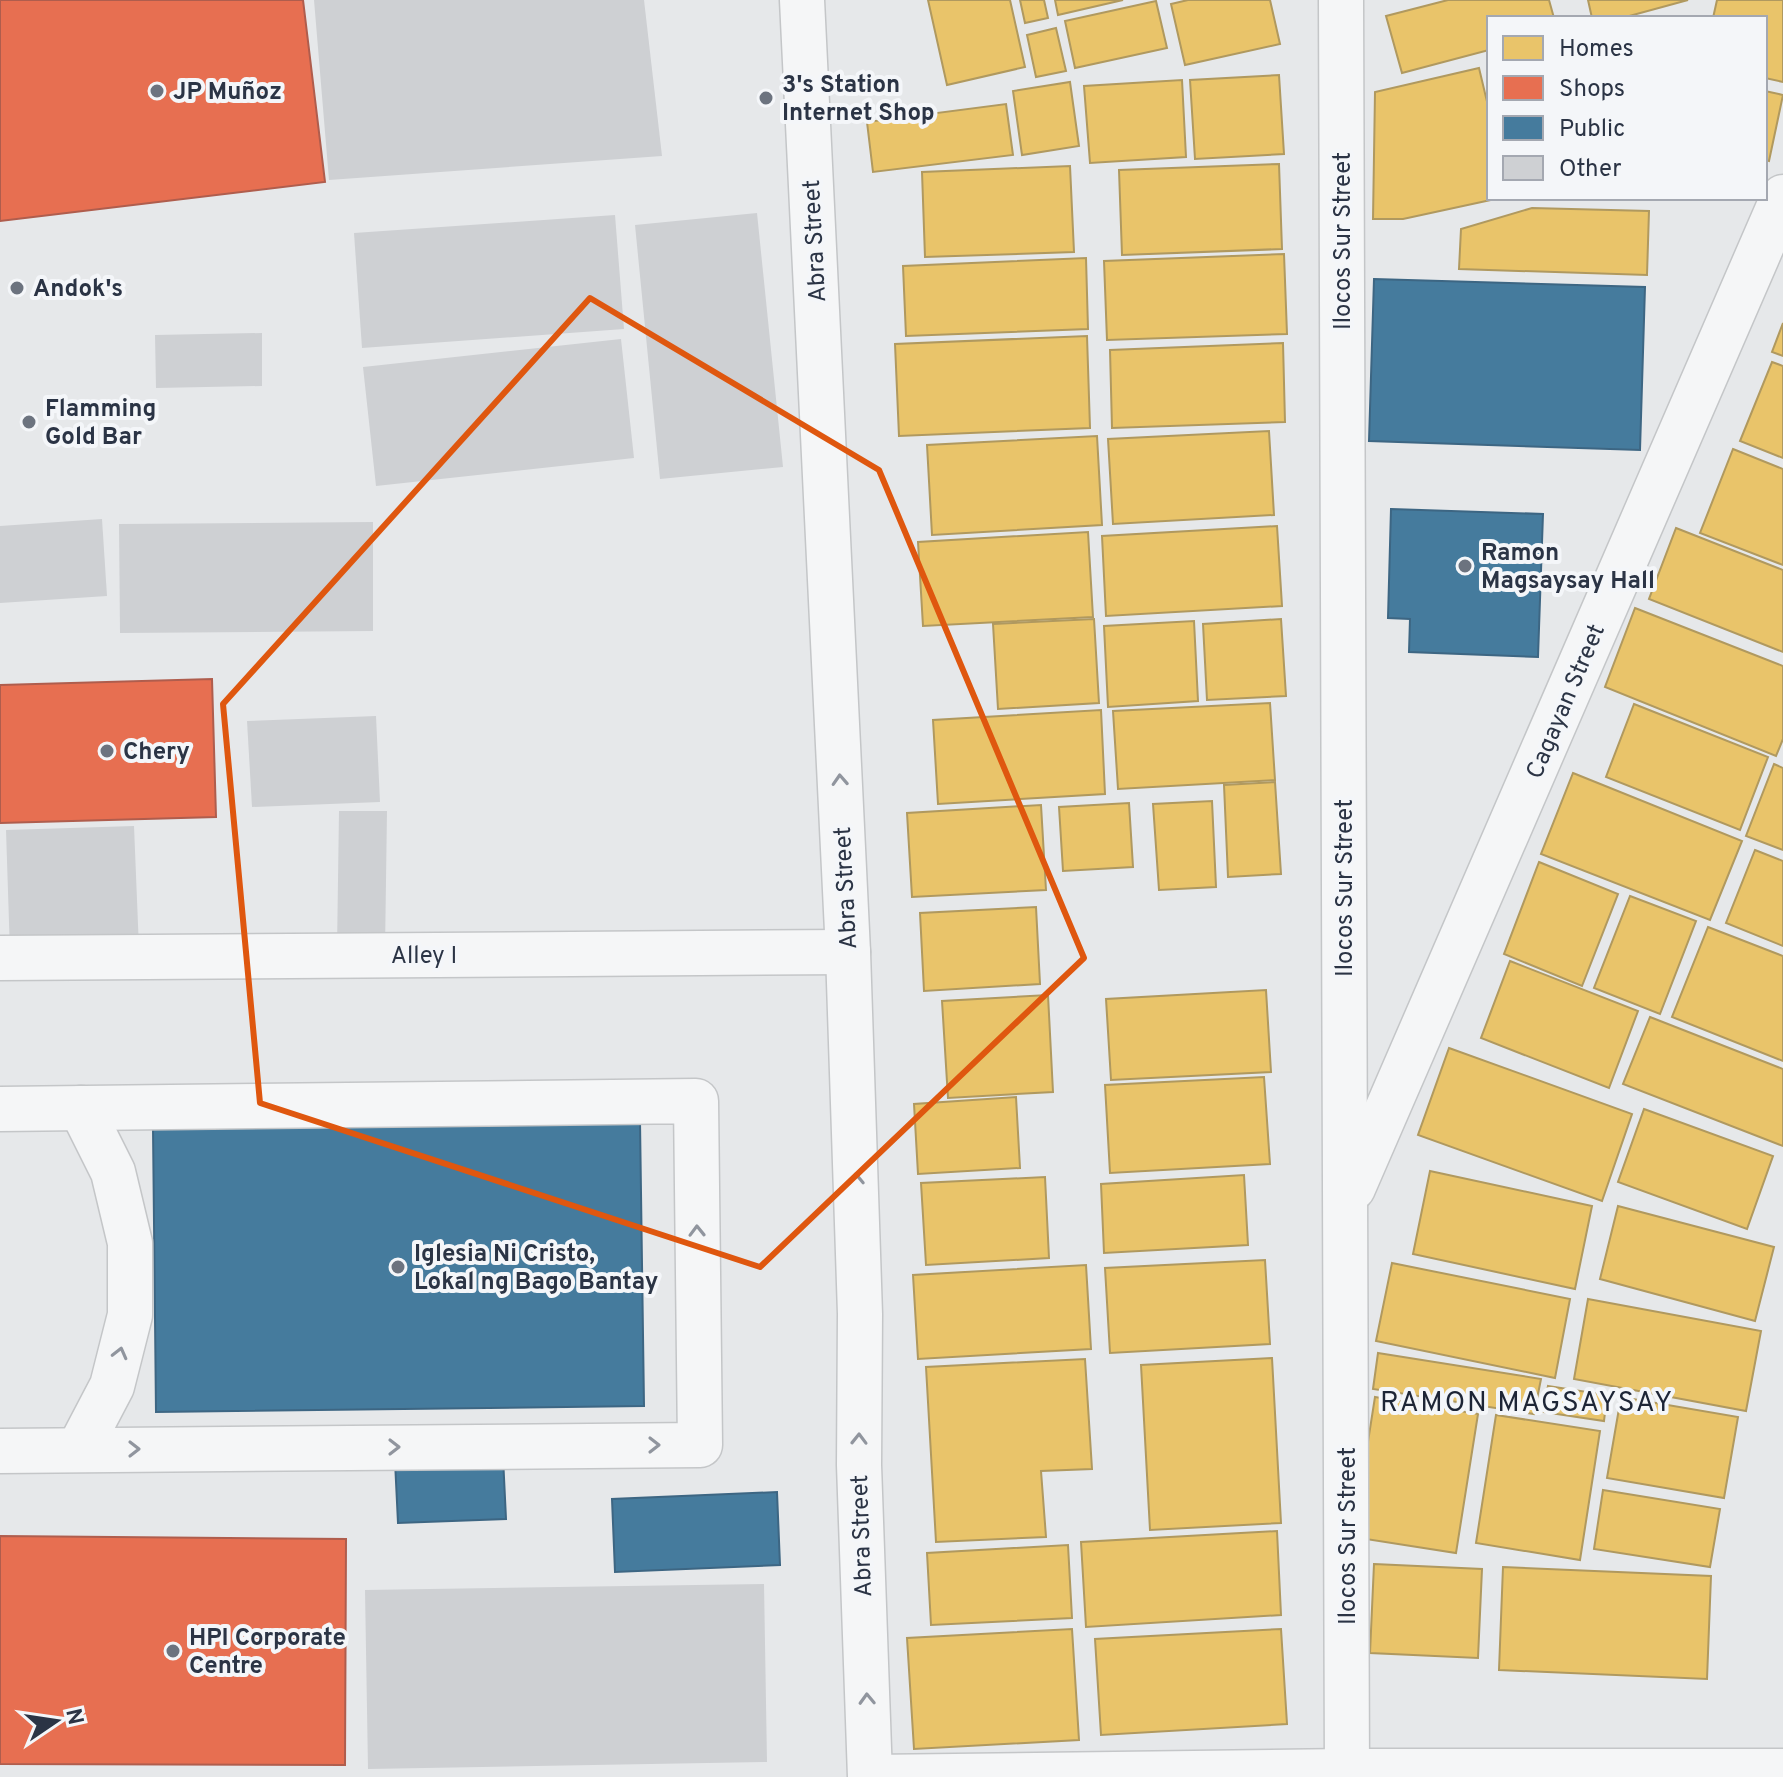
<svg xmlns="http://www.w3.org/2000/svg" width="1783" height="1777" font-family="Overpass,sans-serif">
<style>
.homes{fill:#e9c46a;stroke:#b0995f;stroke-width:2}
.shops{fill:#e76f51;stroke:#af5d4d;stroke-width:2}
.public{fill:#457b9d;stroke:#3d6683;stroke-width:2}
.building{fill:#ced0d3}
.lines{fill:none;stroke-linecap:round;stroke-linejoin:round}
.minor-casing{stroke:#c4c6c8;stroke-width:47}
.minor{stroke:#f5f6f7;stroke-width:44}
.oneway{stroke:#90959e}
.marked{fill:none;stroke:#df570f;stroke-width:6;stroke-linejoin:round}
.poi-dot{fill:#6c737f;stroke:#f4f6f9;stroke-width:3}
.labels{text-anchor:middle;stroke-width:8;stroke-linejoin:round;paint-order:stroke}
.poi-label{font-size:24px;font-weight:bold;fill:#2b3445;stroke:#f4f6f9;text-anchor:start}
.street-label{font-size:24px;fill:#2b3445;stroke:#f4f6f9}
.quarter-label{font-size:28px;letter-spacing:2px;fill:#1d2536;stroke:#f4f6f9}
</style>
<rect width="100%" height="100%" fill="#e6e8ea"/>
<g class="homes">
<path d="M928,0H1010L1025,67L947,85Z"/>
<path d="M1020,0H1044L1048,18L1025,23Z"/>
<path d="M1055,0H1123L1058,15Z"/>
<path d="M1188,0H1270L1280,44L1185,65L1171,4Z"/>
<path d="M1448,0H1549L1554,18H1489V50L1402,73L1386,16Z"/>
<path d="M1588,0H1688L1622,18H1592Z"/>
<path d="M1717,0H1783V82L1765,78V18H1713Z"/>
<path d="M1156,1L1167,48L1075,68L1065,21Z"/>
<path d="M1056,28L1066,71L1036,77L1027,35Z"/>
<path d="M1479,68L1489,110V198H1500L1403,219H1373L1375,92Z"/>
<path d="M1279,75L1284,154L1195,159L1190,80Z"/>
<path d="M1182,80L1186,157L1090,163L1084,86Z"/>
<path d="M1070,82L1079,146L1022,155L1013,91Z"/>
<path d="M1765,91L1783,95L1769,161L1765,160Z"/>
<path d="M1006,104L1013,155L873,172L867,122Z"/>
<path d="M1279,164L1282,249L1122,255L1119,170Z"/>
<path d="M1070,166L1074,252L925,257L922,172Z"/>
<path d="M1532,208L1649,211L1647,275L1459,269L1461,229Z"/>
<path d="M1284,254L1287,334L1107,340L1104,261Z"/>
<path d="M1086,258L1088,329L906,336L903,266Z"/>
<path d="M1783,323V356L1772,352Z"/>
<path d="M1087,336L1090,428L899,436L895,344Z"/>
<path d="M1283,343L1285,422L1112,428L1110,350Z"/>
<path d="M1772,362L1783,366V458L1740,441Z"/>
<path d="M1269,431L1274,515L1113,524L1108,439Z"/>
<path d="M1097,436L1102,525L932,535L927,445Z"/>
<path d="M1733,449L1783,469V565L1700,533Z"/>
<path d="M1277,526L1282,606L1106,616L1102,536Z"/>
<path d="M1676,528L1783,570V652L1649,599Z"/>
<path d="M1088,532L1093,617L923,626L918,542Z"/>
<path d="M1635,608L1783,666V739L1776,756L1605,687Z"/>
<path d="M1094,619L1099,703L998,709L993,624Z"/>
<path d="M1281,619L1286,696L1207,700L1203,624Z"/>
<path d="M1194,621L1198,701L1108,707L1104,626Z"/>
<path d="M1270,703L1275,780L1118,789L1113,711Z"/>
<path d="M1634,704L1768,757L1740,830L1606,777Z"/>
<path d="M1101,710L1105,794L938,804L933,720Z"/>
<path d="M1774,764L1783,768V850L1746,836Z"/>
<path d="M1573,773L1742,841L1710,920L1541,854Z"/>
<path d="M1275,782L1281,874L1228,877L1224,785Z"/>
<path d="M1212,801L1216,887L1159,890L1153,804Z"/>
<path d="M1129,803L1133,867L1063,871L1059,807Z"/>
<path d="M1041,805L1046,890L912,897L907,813Z"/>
<path d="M1755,850L1783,861V946L1726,923Z"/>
<path d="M1539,862L1618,894L1582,986L1504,954Z"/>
<path d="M1630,896L1696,921L1660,1014L1594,988Z"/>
<path d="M1036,907L1040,984L924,991L920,913Z"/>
<path d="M1708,927L1783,956V1061L1672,1017Z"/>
<path d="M1510,961L1638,1011L1609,1088L1481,1038Z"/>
<path d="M1266,990L1271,1072L1111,1080L1106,999Z"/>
<path d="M1048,995L1053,1092L948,1098L942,1001Z"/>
<path d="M1650,1017L1783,1069V1146L1623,1084Z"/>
<path d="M1449,1048L1632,1114L1602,1201L1418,1135Z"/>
<path d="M1264,1077L1270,1164L1110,1173L1105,1085Z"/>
<path d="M1016,1097L1020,1168L918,1174L914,1104Z"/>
<path d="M1644,1109L1773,1156L1747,1229L1618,1182Z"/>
<path d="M1430,1171L1592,1206L1575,1289L1413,1254Z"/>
<path d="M1244,1175L1248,1245L1104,1253L1101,1184Z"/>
<path d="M1045,1177L1049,1258L926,1265L921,1183Z"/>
<path d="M1618,1206L1774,1247L1755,1321L1600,1279Z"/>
<path d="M1265,1260L1270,1344L1110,1353L1105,1268Z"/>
<path d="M1392,1263L1570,1299L1555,1378L1376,1341Z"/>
<path d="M1086,1265L1091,1349L918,1359L913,1275Z"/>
<path d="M1588,1299L1761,1331L1746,1411L1574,1379Z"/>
<path d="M1378,1353L1541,1379L1534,1414L1373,1389Z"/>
<path d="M1272,1358L1281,1523L1150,1530L1141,1365Z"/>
<path d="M1085,1359L1092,1469L1041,1471L1046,1537L936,1542L926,1367Z"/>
<path d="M1548,1386L1607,1395L1604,1421L1543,1412Z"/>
<path d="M1375,1397L1478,1414L1456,1553L1353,1537Z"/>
<path d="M1621,1397L1738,1417L1724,1498L1607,1478Z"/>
<path d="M1496,1415L1600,1431L1580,1560L1476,1543Z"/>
<path d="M1603,1490L1720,1509L1710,1567L1594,1549Z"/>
<path d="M1277,1531L1281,1615L1086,1627L1081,1542Z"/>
<path d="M1068,1545L1072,1618L931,1625L927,1553Z"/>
<path d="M1374,1564L1482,1569L1478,1658L1370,1653Z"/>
<path d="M1503,1567L1711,1576L1707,1679L1499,1670Z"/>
<path d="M1072,1629L1079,1740L914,1749L907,1638Z"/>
<path d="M1281,1629L1287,1724L1101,1735L1095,1639Z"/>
</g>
<g class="shops">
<path d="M0,0H303L325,182L0,221Z"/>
<path d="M212,679L216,817L0,823V685Z"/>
<path d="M0,1536L346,1539L345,1765L0,1764Z"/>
</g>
<g class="public">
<path d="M1374,279L1645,287L1640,450L1369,441Z"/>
<path d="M1391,509L1543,514L1538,657L1409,652L1410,619L1388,618Z"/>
<path d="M640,1121L644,1406L156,1412L153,1128Z"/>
<path d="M503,1457L506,1519L398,1523L395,1461Z"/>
<path d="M777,1492L780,1565L615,1572L612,1499Z"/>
</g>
<g class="building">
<path d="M314,0H644L662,156L329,180Z"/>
<path d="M757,213L783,467L660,479L635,225Z"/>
<path d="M615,215L624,329L362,348L354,233Z"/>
<path d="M262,333V386L156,388L155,335Z"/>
<path d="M621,339L634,458L376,486L363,367Z"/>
<path d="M102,519L107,596L0,603V526Z"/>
<path d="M373,522V631L120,633L119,524Z"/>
<path d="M376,716L380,802L252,807L247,721Z"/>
<path d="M339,811H387L385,950L337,949Z"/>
<path d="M134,826L139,949L10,953L6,830Z"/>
<path d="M764,1584L767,1762L368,1769L365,1590Z"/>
</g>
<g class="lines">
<defs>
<g id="minor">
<path d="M802,0L848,952L860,1314L859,1465L870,1777"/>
<path d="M1341,0L1347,1777"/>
<path d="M0,958L848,952"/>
<path d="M0,1109L696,1101L700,1445L0,1451"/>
<path d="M1353,1188L1783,197"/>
<path d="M79,1449L112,1386L130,1315V1243L113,1172L81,1108"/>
<path d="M871,1777L1347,1771H1783"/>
</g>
</defs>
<use href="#minor" class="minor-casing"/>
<use href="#minor" class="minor"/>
</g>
<defs><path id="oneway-chevron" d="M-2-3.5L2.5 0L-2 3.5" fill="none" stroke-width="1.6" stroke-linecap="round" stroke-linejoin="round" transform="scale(2)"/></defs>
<g class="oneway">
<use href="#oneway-chevron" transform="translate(840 780) rotate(-93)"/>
<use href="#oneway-chevron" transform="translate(856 1179) rotate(-92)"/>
<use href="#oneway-chevron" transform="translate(697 1231) rotate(-91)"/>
<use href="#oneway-chevron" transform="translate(120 1353) rotate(-76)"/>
<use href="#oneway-chevron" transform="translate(859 1439) rotate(-89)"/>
<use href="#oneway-chevron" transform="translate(654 1445)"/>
<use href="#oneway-chevron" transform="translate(394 1447)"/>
<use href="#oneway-chevron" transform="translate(134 1449)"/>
<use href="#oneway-chevron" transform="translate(867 1699) rotate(-92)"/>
</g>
<path class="marked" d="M590,298L879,470L1084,958L760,1267L260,1103L223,704Z"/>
<g class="poi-dot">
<circle cx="157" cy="91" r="8"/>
<circle cx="766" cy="98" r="8"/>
<circle cx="17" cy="288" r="8"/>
<circle cx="29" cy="422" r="8"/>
<circle cx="1465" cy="566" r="8"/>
<circle cx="107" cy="751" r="8"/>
<circle cx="398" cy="1267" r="8"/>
<circle cx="173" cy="1651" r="8"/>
</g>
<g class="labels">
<g class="poi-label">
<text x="782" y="92">3's Station<tspan x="782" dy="28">Internet Shop</tspan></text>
<text x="173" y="99">JP Muñoz</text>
<text x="33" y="296">Andok's</text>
<text x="45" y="416">Flamming<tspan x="45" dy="28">Gold Bar</tspan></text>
<text x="1481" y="560">Ramon<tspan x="1481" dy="28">Magsaysay Hall</tspan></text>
<text x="123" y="759">Chery</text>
<text x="414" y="1261">Iglesia Ni Cristo,<tspan x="414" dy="28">Lokal ng Bago Bantay</tspan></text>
<text x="189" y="1645">HPI Corporate<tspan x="189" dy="28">Centre</tspan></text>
</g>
<g class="street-label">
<text transform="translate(814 241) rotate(-93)" y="8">Abra Street</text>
<text transform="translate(1342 241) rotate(-90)" y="8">Ilocos Sur Street</text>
<text transform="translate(1565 701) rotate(-67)" y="8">Cagayan Street</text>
<text transform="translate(845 888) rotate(-93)" y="8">Abra Street</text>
<text transform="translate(1344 888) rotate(-90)" y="8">Ilocos Sur Street</text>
<text x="424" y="963">Alley I</text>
<text transform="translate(861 1536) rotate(-92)" y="8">Abra Street</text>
<text transform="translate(1347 1536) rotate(-90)" y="8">Ilocos Sur Street</text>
</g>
<g class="quarter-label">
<text x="1527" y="1411">RAMON MAGSAYSAY</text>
</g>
</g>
<rect x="1487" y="16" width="280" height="184" fill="#f4f6f9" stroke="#a4a8b1" stroke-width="2"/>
<rect x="1503" y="36" width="40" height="24" fill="#e9c46a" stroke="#a4a8b1" stroke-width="2"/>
<text x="1559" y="56" font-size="24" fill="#2b3445">Homes</text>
<rect x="1503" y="76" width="40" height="24" fill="#e76f51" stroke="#a4a8b1" stroke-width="2"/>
<text x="1559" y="96" font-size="24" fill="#2b3445">Shops</text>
<rect x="1503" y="116" width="40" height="24" fill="#457b9d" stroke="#a4a8b1" stroke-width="2"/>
<text x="1559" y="136" font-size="24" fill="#2b3445">Public</text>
<rect x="1503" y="156" width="40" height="24" fill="#ced0d3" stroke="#a4a8b1" stroke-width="2"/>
<text x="1559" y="176" font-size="24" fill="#2b3445">Other</text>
<g transform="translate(56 1721) rotate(77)" stroke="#f4f6f9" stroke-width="6" paint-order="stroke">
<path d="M0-6L14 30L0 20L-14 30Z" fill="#2b3445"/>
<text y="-12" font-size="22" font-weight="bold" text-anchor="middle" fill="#2b3445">N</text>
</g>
</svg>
